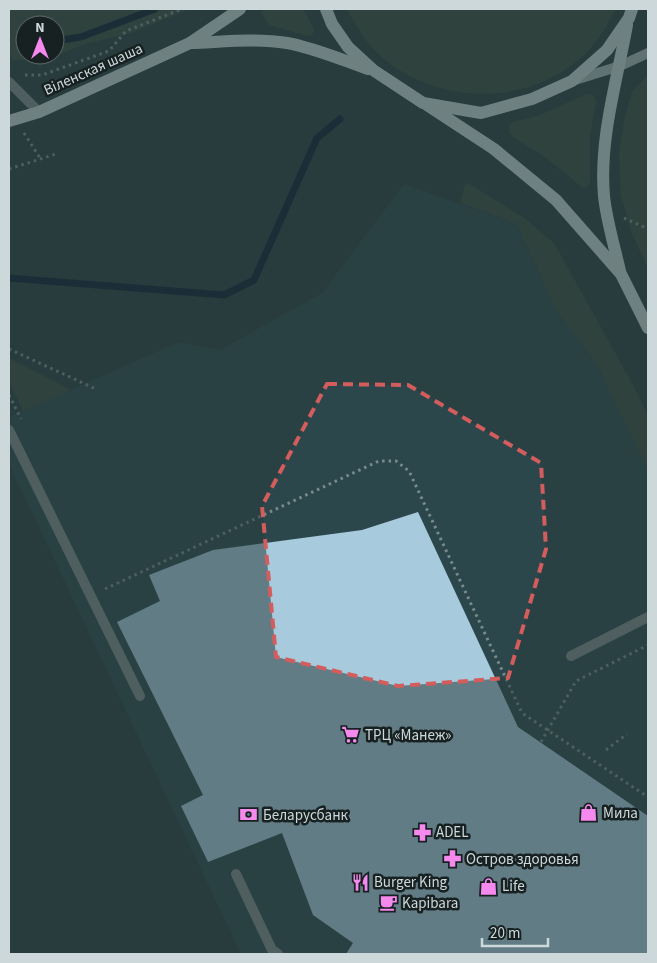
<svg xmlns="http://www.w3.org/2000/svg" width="657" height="963" font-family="'Source Sans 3',sans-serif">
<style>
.built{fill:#2b474b}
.green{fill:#384a3e;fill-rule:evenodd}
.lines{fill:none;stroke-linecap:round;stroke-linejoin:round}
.stream{stroke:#0d1d31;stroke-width:7}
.building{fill:#a7cadc}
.path{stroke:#7a8a8c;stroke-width:3;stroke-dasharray:2.5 4;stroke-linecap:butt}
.lane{stroke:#7e8785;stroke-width:10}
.secondary{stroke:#a5b3b0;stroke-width:10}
.primary{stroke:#c3d6d1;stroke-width:12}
.marked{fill:none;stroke:#d35d5d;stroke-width:4;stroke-dasharray:10 6;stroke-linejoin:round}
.labels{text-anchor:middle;stroke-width:5;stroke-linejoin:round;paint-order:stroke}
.street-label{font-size:15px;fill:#ccd8d9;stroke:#182122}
.poi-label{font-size:15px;fill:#ccd8d9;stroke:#182122;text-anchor:start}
</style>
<rect width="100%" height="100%" fill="#283c3e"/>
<path class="built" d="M404,184L517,224L555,309L596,363L648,471V954H241L9,464V417L179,342L220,350L322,293Z"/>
<g class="green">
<path d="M9,9H190L131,33L85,44L45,60H13L9,54ZM25,25H55V55H25Z"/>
<path d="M264,9H303L314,29L313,34L307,36L269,25L261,12Z"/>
<path d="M347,9H616C607,25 598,42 584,55C525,110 430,105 374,50C363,38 355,23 347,9Z"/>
<path d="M648,75V268L632,234L621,195L619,153L625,116L632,92Z"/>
<path d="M589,94L594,96L596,102L590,135V181L588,187L583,188L545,157L513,137L509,132V126L512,122L538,116L584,95Z"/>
<path d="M466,182L523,217L554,243L632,383L648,415V471L596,363L555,309L517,224L460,203Z"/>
<path d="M9,358L71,390L23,411L9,381Z"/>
</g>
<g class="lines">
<g class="stream">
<path d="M55,41L81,37L155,9"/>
<path d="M9,278L224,295L254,280L317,138L340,119"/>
</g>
</g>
<path class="building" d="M418,512L518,727L648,816V954H346L353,943L313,915L282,833L208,862L181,806L203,795L117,622L160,601L149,575L213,550L362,530Z"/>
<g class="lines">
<g class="path">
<path d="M25,75H42L109,51L126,31L182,9"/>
<path d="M24,133L40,158"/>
<path d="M9,169L56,154"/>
<path d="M624,218L648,229"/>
<path d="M9,349L96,389"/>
<path d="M9,395L21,419"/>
<path d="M105,589L379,461H396L409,471L522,713L648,797"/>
<path d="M541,742L576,681L648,645"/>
<path d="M606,750L627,734"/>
</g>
<g class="lane">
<path d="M9,82L39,112"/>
<path d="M9,430L140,696"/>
<path d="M571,656L648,617"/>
<path d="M236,874L272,950L278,954"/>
</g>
<path class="secondary" d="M575,80L620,66L648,53"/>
<g class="primary">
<path d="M326,9L332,24L348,47L373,70L423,103L481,113L532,99L572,81L607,50L629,18L632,9"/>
<path d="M190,43C222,42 255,38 287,43C315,48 342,60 368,69"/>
<path d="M427,105L494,149L556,200L621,274L648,328"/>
<path d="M9,121L39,112L190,43L240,9"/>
<path d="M620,271C615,249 606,218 604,196C599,139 617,81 627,25"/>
</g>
</g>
<path d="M0 0H657V963H0ZM327,384L408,385L541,463L546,549L508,678L398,686L276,657L262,506Z" fill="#283c3e" fill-opacity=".55" fill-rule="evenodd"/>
<path class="marked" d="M327,384L408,385L541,463L546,549L508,678L398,686L276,657L262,506Z"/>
<defs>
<symbol id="supermarket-bare" viewBox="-9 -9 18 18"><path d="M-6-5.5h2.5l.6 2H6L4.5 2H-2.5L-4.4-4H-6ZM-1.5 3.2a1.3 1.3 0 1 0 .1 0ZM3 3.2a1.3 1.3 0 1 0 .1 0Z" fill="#f689ed" stroke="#182122" stroke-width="2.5" paint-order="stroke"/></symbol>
<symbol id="shop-bare" viewBox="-9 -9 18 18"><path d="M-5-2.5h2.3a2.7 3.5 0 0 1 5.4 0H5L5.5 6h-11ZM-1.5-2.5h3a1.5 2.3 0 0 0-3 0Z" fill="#f689ed" stroke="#182122" stroke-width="2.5" paint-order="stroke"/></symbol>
<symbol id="bank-bare" viewBox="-9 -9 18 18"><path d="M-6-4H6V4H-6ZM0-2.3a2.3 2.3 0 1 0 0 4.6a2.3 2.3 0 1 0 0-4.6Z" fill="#f689ed" stroke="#182122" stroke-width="2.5" paint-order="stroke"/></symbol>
<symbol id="pharmacy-bare" viewBox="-9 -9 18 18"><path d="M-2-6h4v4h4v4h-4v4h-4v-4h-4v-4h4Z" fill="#f689ed" stroke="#182122" stroke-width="2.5" paint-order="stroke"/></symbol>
<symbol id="restaurant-bare" viewBox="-9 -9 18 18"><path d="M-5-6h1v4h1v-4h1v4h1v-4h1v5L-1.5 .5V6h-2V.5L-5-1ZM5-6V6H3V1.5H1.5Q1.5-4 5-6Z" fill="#f689ed" stroke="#182122" stroke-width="2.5" paint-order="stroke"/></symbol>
<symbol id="cafe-bare" viewBox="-9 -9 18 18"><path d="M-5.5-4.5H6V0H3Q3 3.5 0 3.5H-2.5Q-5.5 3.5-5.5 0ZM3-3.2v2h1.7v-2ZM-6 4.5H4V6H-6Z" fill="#f689ed" stroke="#182122" stroke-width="2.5" paint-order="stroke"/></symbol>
</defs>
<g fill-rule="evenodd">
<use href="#supermarket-bare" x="338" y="722" width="25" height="25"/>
<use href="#shop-bare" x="576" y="800" width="25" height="25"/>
<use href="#bank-bare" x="236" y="802" width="25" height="25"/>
<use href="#pharmacy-bare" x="410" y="820" width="25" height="25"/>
<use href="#pharmacy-bare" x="440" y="846" width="25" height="25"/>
<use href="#restaurant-bare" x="348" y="870" width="25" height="25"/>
<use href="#shop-bare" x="476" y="874" width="25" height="25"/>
<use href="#cafe-bare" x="376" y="890" width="25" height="25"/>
</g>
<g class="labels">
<g class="street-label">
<text transform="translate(93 69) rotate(-24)" y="5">Віленская шаша</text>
</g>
<g class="poi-label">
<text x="365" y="740">ТРЦ «Манеж»</text>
<text x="603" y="818">Мила</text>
<text x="263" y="820">Беларусбанк</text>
<text x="436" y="837">ADEL</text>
<text x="466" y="864">Остров здоровья</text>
<text x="374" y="887">Burger King</text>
<text x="502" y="891">Life</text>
<text x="402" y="908">Kapibara</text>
</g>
</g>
<rect width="657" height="963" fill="none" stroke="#ccd8d9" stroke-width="20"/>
<g transform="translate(40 40)"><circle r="24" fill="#182122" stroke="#606a6b"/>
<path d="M0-4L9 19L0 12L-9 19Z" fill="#f689ed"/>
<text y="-8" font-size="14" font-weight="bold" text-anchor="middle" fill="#ccd8d9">N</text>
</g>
<path d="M482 938v8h66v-8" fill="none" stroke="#ccd8d9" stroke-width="2.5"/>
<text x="490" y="938" font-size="15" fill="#ccd8d9" stroke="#182122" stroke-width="4" paint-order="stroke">20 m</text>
</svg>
